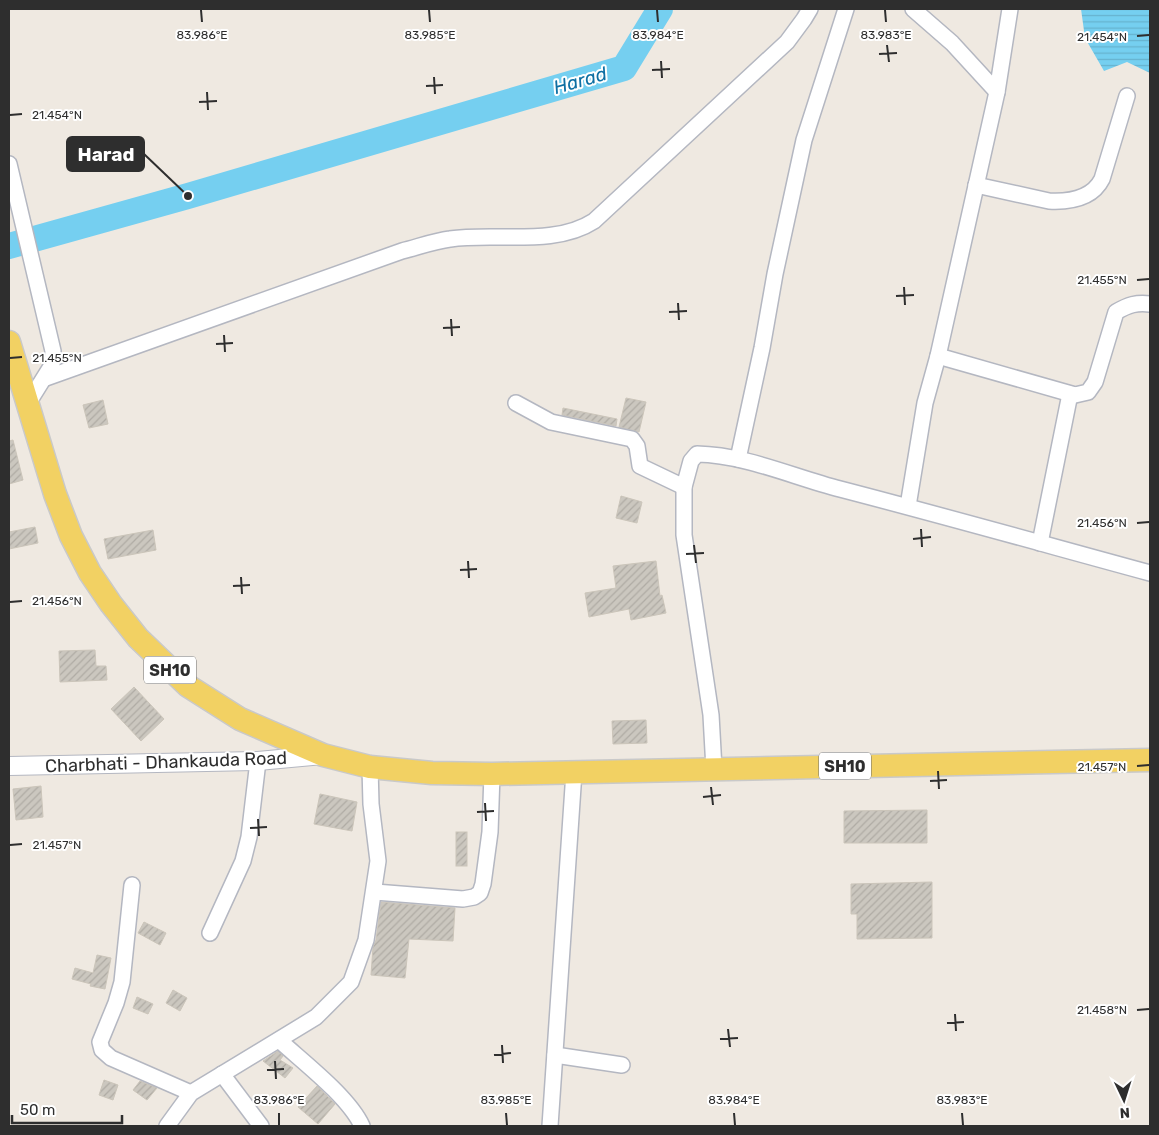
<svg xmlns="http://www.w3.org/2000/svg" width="1159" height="1135" font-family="Rubik,sans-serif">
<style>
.water{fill:url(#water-rules)}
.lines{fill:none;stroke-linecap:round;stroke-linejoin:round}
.river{stroke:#75cff0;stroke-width:26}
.building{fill:url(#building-hatch);stroke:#cbc5ba}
.minor-casing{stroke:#b4b7c1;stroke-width:18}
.tertiary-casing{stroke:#b4b7c1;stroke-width:20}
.primary-casing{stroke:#c9c9c9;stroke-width:25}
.minor{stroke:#fff;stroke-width:15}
.tertiary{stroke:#fff;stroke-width:18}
.primary{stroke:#f2d163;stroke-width:22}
.ticks{fill:none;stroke:#2e2e2e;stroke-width:2}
.labels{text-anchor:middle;stroke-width:4;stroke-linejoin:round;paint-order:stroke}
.shield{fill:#fff;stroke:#6d6d6d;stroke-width:1}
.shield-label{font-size:16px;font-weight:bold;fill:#2e2e2e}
.street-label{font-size:18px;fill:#2e2e2e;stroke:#fff}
.water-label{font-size:19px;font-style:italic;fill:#0d6fa3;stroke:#fff}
.ticks-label{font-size:12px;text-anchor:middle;fill:#2e2e2e;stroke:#fff;stroke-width:4;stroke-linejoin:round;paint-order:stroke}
.leader{fill:none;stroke:#2e2e2e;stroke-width:2}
.callout-dot{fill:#2e2e2e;stroke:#fff;stroke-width:2}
.callout{fill:#2e2e2e;stroke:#2e2e2e;stroke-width:2}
.callout-label{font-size:19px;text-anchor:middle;font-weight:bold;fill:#fff}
</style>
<defs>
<pattern id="water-rules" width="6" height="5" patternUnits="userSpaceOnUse" patternTransform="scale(1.25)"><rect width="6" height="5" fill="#75cff0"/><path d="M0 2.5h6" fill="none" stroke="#66b2ce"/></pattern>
<pattern id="building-hatch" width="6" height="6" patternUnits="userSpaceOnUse" patternTransform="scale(1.25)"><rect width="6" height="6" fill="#cbc7bf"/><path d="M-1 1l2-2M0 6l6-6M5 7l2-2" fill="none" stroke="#afaba4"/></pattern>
</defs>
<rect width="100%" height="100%" fill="#efe9e1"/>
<path class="water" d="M1081,9H1150V73L1127,62L1104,71L1085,38Z"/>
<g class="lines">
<path class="river" d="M9,246L188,196L624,68L660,9"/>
</g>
<g class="building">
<path d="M626,398L646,402L639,432L619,427Z"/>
<path d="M103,400L108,424L89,428L83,405Z"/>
<path d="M563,408L617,419L616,426L562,415Z"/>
<path d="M13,440L23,480L9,484V441Z"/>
<path d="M621,496L642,502L637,523L616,518Z"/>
<path d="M35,527L38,543L9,549V532Z"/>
<path d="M153,530L156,550L108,559L104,539Z"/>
<path d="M656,561L660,596L662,595L666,613L631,620L629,609L589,617L585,593L616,588L613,566Z"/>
<path d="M95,650L96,666H106L107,680L60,682L59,651Z"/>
<path d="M134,687L164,719L141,741L111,709Z"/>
<path d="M646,720L647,743L613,744L612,721Z"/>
<path d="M41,786L43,817L16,820L13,789Z"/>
<path d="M320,794L357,802L352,831L314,824Z"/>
<path d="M927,810V843H844V811Z"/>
<rect x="456" y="832" width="11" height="34"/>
<path d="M932,882V938L857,939V914H851V884Z"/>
<path d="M381,902L455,908L453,941L409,939L405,978L371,975L373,947L376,940Z"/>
<path d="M144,922L166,933L160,945L138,933Z"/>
<path d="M97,955L111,958L105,989L90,986L91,984L72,979L75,968L93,973Z"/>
<path d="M173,990L187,998L180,1011L166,1003Z"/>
<path d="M137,997L153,1004L148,1014L133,1008Z"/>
<path d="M278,1051L283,1056L280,1060L293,1068L285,1078L263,1061Z"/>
<path d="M104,1080L118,1085L113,1100L99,1095Z"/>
<path d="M140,1081L157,1088L147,1100L133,1090Z"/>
<path d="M317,1086L335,1104L318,1124L298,1107Z"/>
</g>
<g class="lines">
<defs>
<g id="minor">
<path d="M913,9L952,43L997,92"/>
<path d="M9,164L53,351L52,365L27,405"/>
<path d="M976,185L1049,201C1069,202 1092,199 1102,179L1127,96"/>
<path d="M938,356L1075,395L1088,392L1095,382L1116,312C1128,305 1137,302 1150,304"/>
<path d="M46,378L402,251C418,247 434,241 450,239C495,232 554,247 594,221L787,42L804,19L810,9"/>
<path d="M516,403L551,422L632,439L637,446L640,466L684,487"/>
<path d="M738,459L762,348L775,274L804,140L846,9"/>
<path d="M908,506L925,403L938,356L997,92L1010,9"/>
<path d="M1040,543L1070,394"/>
<path d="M714,769L711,715L684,535V487L691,461L697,454C746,455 793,477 840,489C944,516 1047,545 1150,573"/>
<path d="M132,885L122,982L116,1003L100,1042L102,1050L111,1058L191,1093"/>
<path d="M375,892L463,899L474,897L480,893L483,884L490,832L492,774"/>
<path d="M210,933L243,861L249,837L258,761"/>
<path d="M279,1040C303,1062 349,1097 362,1126"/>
<path d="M555,1055L622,1065"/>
<path d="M222,1074L261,1126"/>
<path d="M167,1126L191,1093L316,1017L351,982L366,940L378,861L371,804L370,767"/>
<path d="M550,1126L574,772"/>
</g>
<path id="tertiary" d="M9,766L258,761L323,755"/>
<path id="primary" d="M9,342L55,494L71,536L90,573L111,604L138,638L188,686L240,719L323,755L370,767L432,773L492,774L1150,760"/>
</defs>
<use href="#minor" class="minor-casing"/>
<use href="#tertiary" class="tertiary-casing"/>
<use href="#primary" class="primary-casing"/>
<use href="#minor" class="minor"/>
<use href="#tertiary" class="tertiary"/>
<use href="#primary" class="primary"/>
</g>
<path class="ticks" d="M201,10L202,22M429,10L430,22M657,10L658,22M885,10L886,22M1137,36L1149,35M887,45L889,62M879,54L897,53M661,61L662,78M652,70L670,69M434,77L435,94M426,86L443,85M207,92L208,110M199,102L217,101M10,115L22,114M1137,280L1149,279M904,287L905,305M896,296L914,295M678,303L679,320M669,312L687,311M451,319L452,336M443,328L460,327M224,335L225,352M216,344L233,343M10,358L22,357M1137,523L1149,522M921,529L922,547M913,539L931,537M694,545L696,563M686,554L704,553M468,561L469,578M460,570L477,569M241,577L242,594M233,586L250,585M10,602L22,601M1137,766L1149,765M938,771L939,789M930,781L947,780M711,787L713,805M703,797L721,795M485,803L486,821M477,812L494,811M258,819L259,836M250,828L267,827M10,845L22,844M1137,1010L1149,1009M955,1014L956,1031M947,1023L964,1022M728,1029L730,1047M720,1039L738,1038M502,1045L503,1063M494,1055L511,1053M275,1061L276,1079M267,1070L284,1069M279,1113V1125M506,1113L507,1125M734,1113L735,1125M962,1113L963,1125"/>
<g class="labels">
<g class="shield">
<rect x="144" y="656.5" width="52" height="27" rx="4"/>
<rect x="819" y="752.5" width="52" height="27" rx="4"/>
</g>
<g class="shield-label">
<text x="170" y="676">SH10</text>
<text x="845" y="772">SH10</text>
</g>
<g class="street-label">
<text transform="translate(166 762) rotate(-2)" y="6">Charbhati - Dhankauda Road</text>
</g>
<g class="water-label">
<text transform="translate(580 80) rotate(-16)" y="7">Harad</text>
</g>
</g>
<g class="ticks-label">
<text x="202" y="39">83.986°E</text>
<text x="430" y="39">83.985°E</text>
<text x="658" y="39">83.984°E</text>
<text x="886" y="39">83.983°E</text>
<text x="1102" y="41">21.454°N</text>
<text x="57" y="119">21.454°N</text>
<text x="1102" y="284">21.455°N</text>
<text x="57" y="362">21.455°N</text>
<text x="1102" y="527">21.456°N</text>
<text x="57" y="605">21.456°N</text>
<text x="1102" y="771">21.457°N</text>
<text x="57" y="849">21.457°N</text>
<text x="1102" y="1014">21.458°N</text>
<text x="279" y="1104">83.986°E</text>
<text x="506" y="1104">83.985°E</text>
<text x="734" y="1104">83.984°E</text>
<text x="962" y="1104">83.983°E</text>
</g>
<path class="leader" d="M188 196L144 154"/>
<circle class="callout-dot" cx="188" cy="196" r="5"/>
<rect class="callout" x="67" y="137" width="77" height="34" rx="5"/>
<g class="callout-label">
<text x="106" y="161">Harad</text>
</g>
<rect width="1159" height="1135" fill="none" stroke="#2e2e2e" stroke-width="20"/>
<g transform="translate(1124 1100) rotate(176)" stroke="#ffffff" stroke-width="4" paint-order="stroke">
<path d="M0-4L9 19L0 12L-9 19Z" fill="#2e2e2e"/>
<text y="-8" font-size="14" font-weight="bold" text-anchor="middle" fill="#2e2e2e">N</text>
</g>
<path d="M12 1115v8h110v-8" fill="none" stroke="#2e2e2e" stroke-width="2.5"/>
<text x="20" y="1115" font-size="15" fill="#2e2e2e" stroke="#ffffff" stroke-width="4" paint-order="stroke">50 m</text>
</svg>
